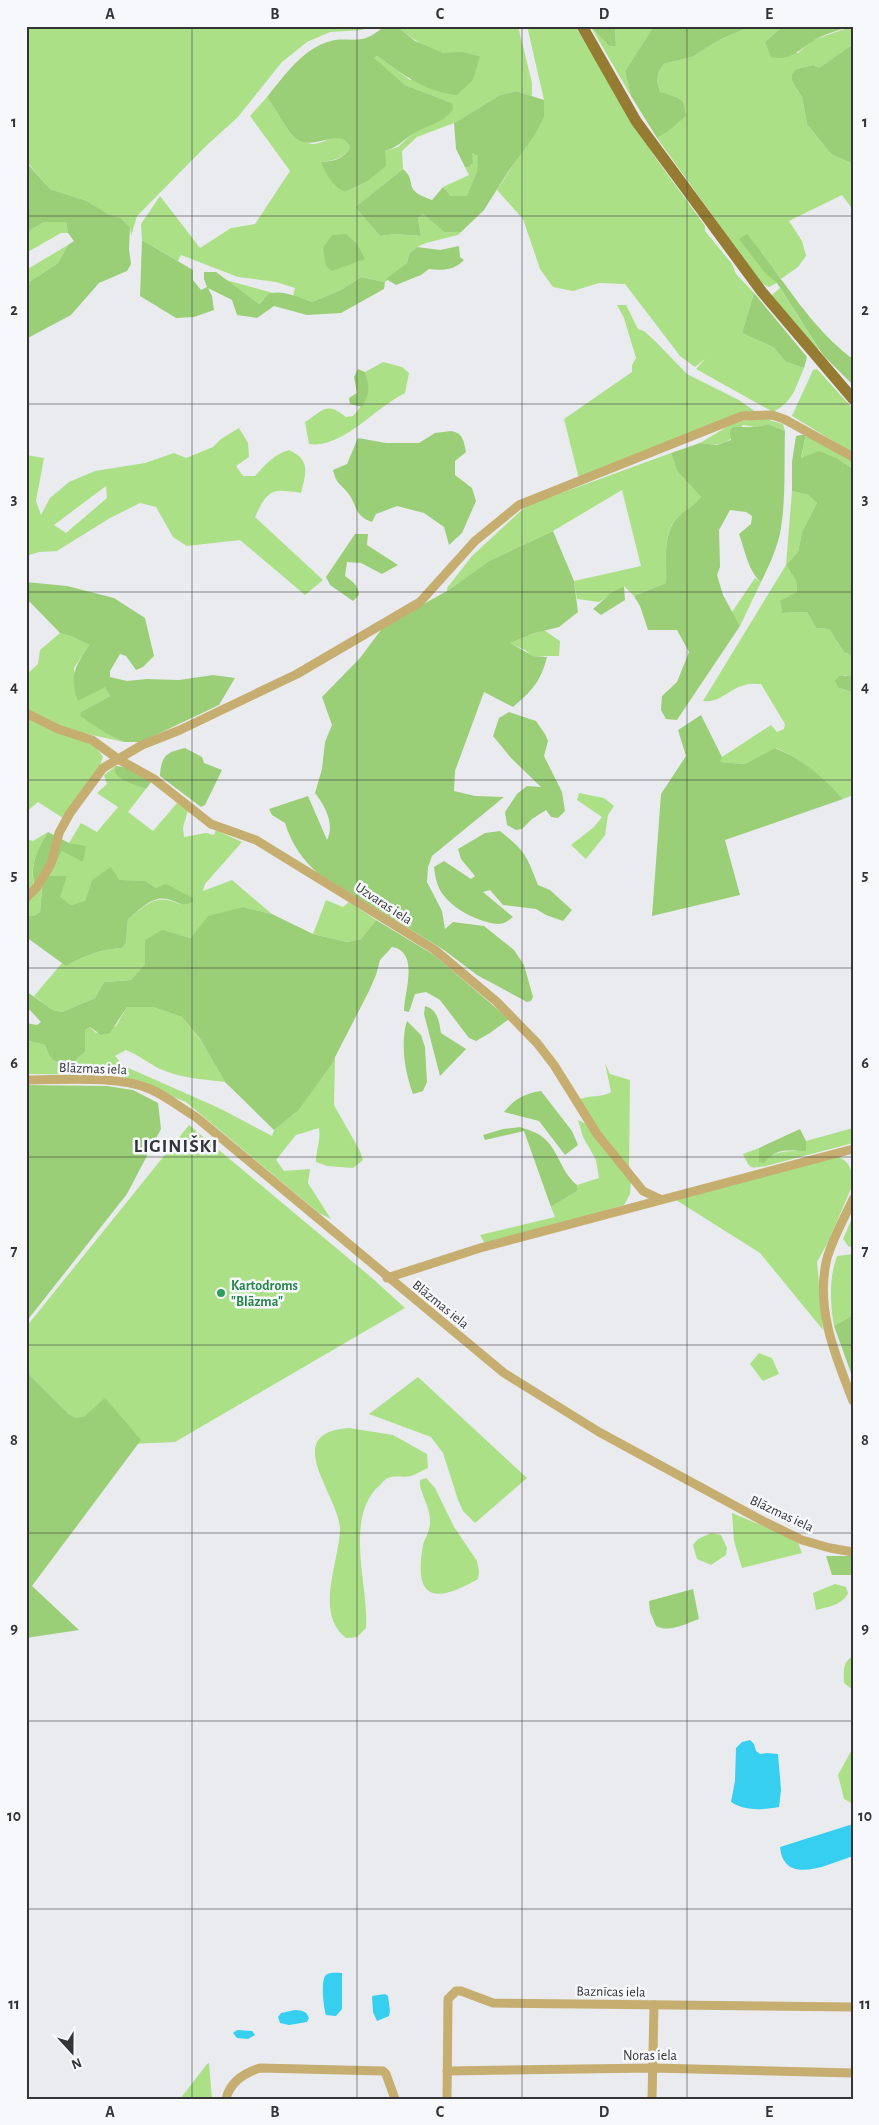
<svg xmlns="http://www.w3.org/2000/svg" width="879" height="2125" font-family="'Alegreya Sans',sans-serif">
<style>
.green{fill:#abe087;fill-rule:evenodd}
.forest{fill:#9acf77}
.water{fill:#36cff0}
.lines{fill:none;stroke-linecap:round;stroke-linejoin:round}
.minor{stroke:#c6ae70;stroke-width:9}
.major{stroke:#967b33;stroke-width:11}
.grid{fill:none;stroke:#343436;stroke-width:1;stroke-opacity:0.55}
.leisure-dot{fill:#2e9e5b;stroke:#f7f8fc;stroke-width:2}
.labels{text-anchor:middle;stroke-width:5;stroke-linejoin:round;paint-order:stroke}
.street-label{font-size:14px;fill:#343436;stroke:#f7f8fc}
.leisure-label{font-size:14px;font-weight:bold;fill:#27864d;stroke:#f7f8fc;text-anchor:start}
.district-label{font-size:19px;font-weight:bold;letter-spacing:1px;fill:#343436;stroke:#f7f8fc}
.neatline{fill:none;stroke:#343436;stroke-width:2}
.grid-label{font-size:16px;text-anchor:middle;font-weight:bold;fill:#343436}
</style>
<rect width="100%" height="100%" fill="#eaebef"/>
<g class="green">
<path d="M26,26H364L363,30L330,32L307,42L282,62L238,117L206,146L137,216L131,236L130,227L121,218L108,214L87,201L50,189L26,161Z"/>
<path d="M397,26H518L532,83V96L516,91L500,95L454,123L417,137L402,151L403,169L355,207L380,236L396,234L421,236L418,218L423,214L444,232H461L458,235L426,243L417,247L409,254L407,263L385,282L361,277L341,290L312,302L293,296L295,288L276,282L238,277L181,255L178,261L142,240L141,224L160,196L200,248L231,228L255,224L290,171L250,116L267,97C273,105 289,134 296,139C299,141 308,143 312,144C324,145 341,127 350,148C341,160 334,160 321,162L345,192L366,182L385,151L398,147L414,132L446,117L452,103L405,85L373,59L377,56L410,80L480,56C468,52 458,54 445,53C429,52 409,36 397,26Z"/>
<path d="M527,26H575L655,157L705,226V231L732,264L736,274L754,293L742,333L773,347L786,362L804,368C795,388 794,401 773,412L696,369L705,359L695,367L680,356L625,284L599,283L573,291L553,287L540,269L523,219L497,190L544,117V100Z"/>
<path d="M615,26H654L625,71L631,96L591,27L609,46H616Z"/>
<path d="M752,26H783L765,42L798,53L813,40L853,26V44L819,68L813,65L796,69L792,81L802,97L807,124L831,154L853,164V210L842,195L789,221L802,241L806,256L798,267L781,279L762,253L740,239L766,273L777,283L769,287L761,283L657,138L667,132L676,97L660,93L657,81L659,71L664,64L692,57L719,40Z"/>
<path d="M472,153L479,156L477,171L467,197L451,196L443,187L469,175L465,167H468Z"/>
<path d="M44,222H66L68,233H61L26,253V230L29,231Z"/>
<path d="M68,245L58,263L26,284V270Z"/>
<path d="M226,280L277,294L267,295L259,304Z"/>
<path d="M780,288L819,349H814L772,295Z"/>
<path d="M617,305H626L638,329L644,331L655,341L687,374L739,400L756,412L579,479L564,419L632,372V365L636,358L624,318Z"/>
<path d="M383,362L402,367L409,373L405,393C376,407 342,449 309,444L305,422C323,410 327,401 346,417L353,416C365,404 370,389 365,372Z"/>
<path d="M817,369L853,409V453L792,416L813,370Z"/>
<path d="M762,418L783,424L785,431L768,424L755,427L743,425C729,443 723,447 700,443L735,422Z"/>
<path d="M239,428L248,443L249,457L236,466L243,476H255C266,464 273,455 289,450C311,460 306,473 301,493C272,488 268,489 255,517L323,580L305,595L240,540L187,546L173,537L156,507L140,503L110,518L57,551L39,552L26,556V455L44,458L36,501L41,515L50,498L69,482L95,471L145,463L174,453L186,458L213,447L221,439ZM106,486L107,498L66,533L54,525Z"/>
<path d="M806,434L853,460V469L838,459H801Z"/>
<path d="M671,453L677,471L701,497C694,506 684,510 677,518C662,533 667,563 666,583L634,596L624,586L599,602L577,599L574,581L641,566L622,490L553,531L489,561L447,591V588L472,556L526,506Z"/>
<path d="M792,491L808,495L817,503L802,532L798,552L786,565L796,581L797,592L780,602L782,613L807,612L816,628L829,629L844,652L853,656V675H844L839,688L853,692V795L843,799C824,777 802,760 776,748L745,764L719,762L722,757L771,725L777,732L784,729L785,724L761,684C756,684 750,683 745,685C730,688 719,704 703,701L786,565Z"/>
<path d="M755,578L761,582L740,626L732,612Z"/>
<path d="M544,630L560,641L559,656H532L525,650L509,643Z"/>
<path d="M60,633L73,637L89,645L74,668L78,701L105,686L110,696L81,712L109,735L124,742L60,728L26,709V675L38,664L40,650Z"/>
<path d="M26,716C47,725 93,737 103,757L99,768L63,818L38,802L26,812Z"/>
<path d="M116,766L114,771L126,781L146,789L128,812L153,831L177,803L188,810L183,828L184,837L206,833L214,835L216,830L242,842L205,884L203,891L232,880L272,914L243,907L191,938L172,933L145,940V964L131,980L104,982L95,998L62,1012L53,1010L34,996L62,963L66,966C84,956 101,949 122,948L126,943L128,919C147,904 157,892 181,905L146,881L92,880L85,902L71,905L60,898L49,876L62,851L86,847L69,843L81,823L97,832L118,807L97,793L107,784L104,775Z"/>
<path d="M579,793L604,798L614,806L608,815L605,835L586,859L571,845L594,827L602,817L577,800Z"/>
<path d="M48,832C38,847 28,869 35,886L26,895V839L33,841Z"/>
<path d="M43,877L40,912L34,916H26V899Z"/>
<path d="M326,900L343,907L349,902L376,920L361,939L347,942L313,934Z"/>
<path d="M127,1007H153L182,1017L201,1041L225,1082C202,1079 178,1078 158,1068C147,1062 138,1055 126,1050L115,1056L124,1066L219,1108L272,1136L274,1130L298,1111L335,1057L334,1105L360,1151L363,1160L353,1168L327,1166L316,1162C316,1150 321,1140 319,1128L296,1135L276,1160L284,1171L310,1169L308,1183L331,1219L319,1213L186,1102L119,1075L26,1074V1040L45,1045C51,1062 53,1063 71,1064L85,1052V1030L90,1027L96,1033L116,1026Z"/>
<path d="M605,1063L610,1074L630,1080L629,1169L589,1117L580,1099C591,1095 601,1098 611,1092Z"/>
<path d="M578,1120L586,1124L631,1181L630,1194L624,1205L485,1244L480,1235L555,1217L551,1207L577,1191V1185L599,1178L596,1160L583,1137Z"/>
<path d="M189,1125L372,1278L405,1308L175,1442L131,1444L85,1416L76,1418L69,1414L26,1371V1327Z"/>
<path d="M853,1128V1143L766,1166C750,1169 750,1169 743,1154L759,1148V1162C776,1151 785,1151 805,1151L806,1141Z"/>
<path d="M838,1157C850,1161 853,1172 853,1184L828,1242L817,1262L823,1330L760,1253L676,1200Z"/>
<path d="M853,1216V1246L849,1247L843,1239Z"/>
<path d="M853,1254V1315L834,1326C830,1303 829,1278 837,1256Z"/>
<path d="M759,1353L772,1358L779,1374L763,1381L750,1364Z"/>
<path d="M418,1377L527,1478L475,1523L463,1511L458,1500L443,1453L431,1437L369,1414Z"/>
<path d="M349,1428L393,1435L427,1454L428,1468C423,1470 417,1474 411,1476C404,1478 395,1475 388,1478C385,1479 382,1483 380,1485C343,1517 369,1586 366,1628L357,1637L346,1638C314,1614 339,1562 340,1530C340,1496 278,1433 349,1428Z"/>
<path d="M426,1478L435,1488L454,1527L477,1561L479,1572L478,1579C435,1604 413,1600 423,1545C425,1538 430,1531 430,1523C431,1506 418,1491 420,1480Z"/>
<path d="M732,1513L797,1540L802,1553L742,1568L734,1541Z"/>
<path d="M711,1533L721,1535L727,1548L726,1555L711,1565L697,1559L693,1545L698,1539Z"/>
<path d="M835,1584L846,1587L848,1593C843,1605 827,1607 816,1610L813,1593Z"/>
<path d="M853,1656V1690L844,1683C844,1672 842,1662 853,1656Z"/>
<path d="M851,1751H853V1804L844,1799L838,1775Z"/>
<path d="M209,2063L212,2099H180L207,2064Z"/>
</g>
<g class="forest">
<path d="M386,26H397L415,41L443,53L463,52L480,56L473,80L457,95C425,92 402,74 377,56L374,58L405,85L452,103L453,109C446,122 428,125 416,132C403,139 401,146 385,151L386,166L366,182L345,192C332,186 326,174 321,162C334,161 342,160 350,148C341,125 315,152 296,139C289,134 273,105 267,97C284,76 303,48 331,41C341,38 352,41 362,39C370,38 379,30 386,26Z"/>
<path d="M590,26H615L616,46H609Z"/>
<path d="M654,26H752L719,40L692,57L664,64L659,71L657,81L660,92L676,97L683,102L686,116L667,132L657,138L631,96L625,71Z"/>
<path d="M783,26H850C838,31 823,34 813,41C797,51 792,61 771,57L765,42Z"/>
<path d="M853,44V164L831,154L807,124L802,97L792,81V75L796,69L813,65L819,68Z"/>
<path d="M516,91L544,100V117L534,136L508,172L484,210L461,232H444L423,214L418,218L421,236L396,234L380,236L355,207L403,169C419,183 400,189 432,200L443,187L451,196H467L477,171L478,156L472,153L473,163L468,167H465L456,149L454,123L500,95Z"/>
<path d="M26,162L50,189L87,201L108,214L121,218L130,227L129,249L131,264L127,271L99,283L71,315L26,339V284L58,263L68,245L74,241L68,233L66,222H44L29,231L26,230Z"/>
<path d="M346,234L357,244L365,259L332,271L326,266L323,248L332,235Z"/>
<path d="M747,234C781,275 810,328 853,359V385L823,355L777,283L766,274L739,239Z"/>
<path d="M142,240L193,270V280L201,290L207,287L204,279V272H216L259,304C262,302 265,297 267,295C279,288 300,298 312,302L341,290L361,277L385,282L384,289L341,313L307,315L274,306L257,318L237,315L232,300L208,288L212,296L214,310L194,317L176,318L140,296Z"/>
<path d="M459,246L460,257L464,260C455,270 442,271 429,269L421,275L396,285L386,279L407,263L409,254L417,247L440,250Z"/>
<path d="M754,293L807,357L804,368L786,362L773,347L742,333Z"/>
<path d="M358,369L365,372C370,388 370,392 362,407L350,404L349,398L357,393L354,377Z"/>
<path d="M768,424L785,431C784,463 786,496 781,528C778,547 769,566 761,582C748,571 745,550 739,534L751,524L752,516L746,512L730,510L719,530L720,567L717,575L723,595L740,626L677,720L666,719L661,710L662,696L677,682L689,652L677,630H648L640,606L634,596L666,583C667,563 662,534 677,518C684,510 694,506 701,497L677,471L671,453L700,443L717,445L731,440L730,431L733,427H755Z"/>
<path d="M451,431C463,433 464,441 466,452L455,461V475L472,488L476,501L462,533L449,545L444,527L424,513L397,506L376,514L372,522C353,515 358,506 348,493C339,482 337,485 333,470L347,464L358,438L386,443H419L435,433Z"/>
<path d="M806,434L801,458L819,451L838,459L853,469V656L844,652L829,629L816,628L807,612L782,613L780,601L797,592L796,581L786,565L798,552L802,532L817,503L808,495L792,491V462L796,436Z"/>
<path d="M553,531L574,581L578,612L559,627L535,633L510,643L533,656L547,657C541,681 532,691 513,707L484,692L455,771L454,791L475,796L504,797L432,856L428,867L427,882L442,911L445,929L453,922L484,926L514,950L524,965L533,997L531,1001L527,1002L477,975L444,950L319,874C303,861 291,843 285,823L272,815L269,809L308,796L327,840C335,824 325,806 315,793L322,769L325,742L332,725L322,697L360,658L384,626L447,591L489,561Z"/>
<path d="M355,534H368L367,545L398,565L382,574L361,563L347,562L345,576C352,581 359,586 359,595L353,601L330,585L326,577Z"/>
<path d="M26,582L67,586L114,598L145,618L154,656L143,667L136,670L126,656L120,654L110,671V677L127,681L147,679L179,680L213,675L235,678L219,705L141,742H124L109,735L80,716L81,712L110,696L105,687L78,701C69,675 75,667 89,645L73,637L60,633L26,598Z"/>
<path d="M624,586L625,600L601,615L593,609L611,593Z"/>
<path d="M853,675V692L839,688L835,681L839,676Z"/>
<path d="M509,712L536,721L545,734L548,741L544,756L562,792L565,811L558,818L551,817L546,810L532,819L522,829L516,830L507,825L505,812L517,794L527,786L541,787L511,758L493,736L499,718Z"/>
<path d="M701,715L722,757L720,762L745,764L775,748C802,759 824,777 843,799L725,840L740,895L652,916L661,794L686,756L678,730Z"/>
<path d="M185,748L202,757L204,763L222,770L205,805L201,807L160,776C161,756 166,752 185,748Z"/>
<path d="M116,766L129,768L152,781L146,789C134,784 121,782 114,771Z"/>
<path d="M500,831C526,852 526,855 538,885L550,890L572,910L563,921L546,915L536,909L503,905L490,890L483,892L513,917C509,920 505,924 499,924C479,923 450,908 440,890C436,882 435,875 434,867L444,861L471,879L475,876L461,859L458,849L485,833Z"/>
<path d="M48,832L69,843L86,846L83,862L62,851L49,876H67L60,897L71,905L85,901L92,880L111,867L119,880L146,881L156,888L166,884L193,898V902C180,909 172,896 158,899C147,901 137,912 128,919L126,943L122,948C101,949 84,956 66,966L26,937V916H34L40,912L43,878L35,886C29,867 37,849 48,832Z"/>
<path d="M243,907L272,914L313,934L347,942L361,939L376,920L434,955L509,1019L490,1033L476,1041L469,1038L440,1000L426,992L415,994L409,1012L404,1011C404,992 420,952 392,947L380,960L376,975L369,991L331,1065L298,1111L274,1130L225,1082L200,1039L182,1017L153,1007H127L110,1033L101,1035L90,1027L85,1030V1052L71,1064C53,1063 51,1062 45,1045L26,1040V1023L37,1025L41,1022L26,1006V991L53,1010L62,1012L95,998L104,982L131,980L145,964V940L162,930L191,938L208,916Z"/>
<path d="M425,1006C438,1010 439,1021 441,1033L466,1049L440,1076L424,1014Z"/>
<path d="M407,1021L421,1035L425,1047L427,1082L423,1091L413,1094C405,1073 400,1043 407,1021Z"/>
<path d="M26,1085L107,1086L133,1090L158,1103L161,1129L127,1194L26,1322Z"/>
<path d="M541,1091L572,1131L578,1145L565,1155L539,1121L504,1112C513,1100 525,1093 541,1091Z"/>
<path d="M520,1127C529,1130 539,1133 545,1139C559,1152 561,1172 577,1185V1191L551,1207L524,1131L485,1140L483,1135L503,1129Z"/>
<path d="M800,1129L806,1141V1151C786,1151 778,1147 764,1163L759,1162V1148Z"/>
<path d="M853,1315V1373H851L834,1326Z"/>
<path d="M26,1371L69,1414L76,1418L85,1416L105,1398L141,1440L32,1586L79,1630L26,1638Z"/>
<path d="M826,1556H853V1575H832Z"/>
<path d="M693,1589L699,1619C685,1624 669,1633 656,1626L650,1612L649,1601Z"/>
</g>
<g class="water">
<path d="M750,1740L754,1744L756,1751L760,1754L767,1753L778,1754L781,1790L779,1807C763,1810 744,1811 731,1802L735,1781L736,1748L742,1742Z"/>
<path d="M853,1824V1856C829,1864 784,1887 780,1847Z"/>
<path d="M342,1973V2009L336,2016L326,2015C324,2009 320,1980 326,1975C329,1972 338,1973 342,1973Z"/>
<path d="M385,1994L388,1996L390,2011L389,2016L377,2021L373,2012L372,1996Z"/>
<path d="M295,2010C302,2011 306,2010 309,2018L307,2022L289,2025L280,2023L278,2017L281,2013Z"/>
<path d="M237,2030L252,2031L255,2035L248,2039L237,2038L233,2033Z"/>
</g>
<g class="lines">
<g class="minor">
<path d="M26,713L58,729L92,740L118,759L154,779L211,824L256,840L435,950L497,1002L537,1043L554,1065L597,1134L643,1191L660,1199"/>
<path d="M26,898L37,887L51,864L59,833L70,813L103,768L142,745L180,730L297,674L420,602L475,541L519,505L742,416L772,415L784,419L853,457"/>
<path d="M26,1080C63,1080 117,1075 150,1089C166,1096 181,1108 196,1117L504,1373L599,1432L763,1521L802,1540L830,1548L853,1552"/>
<path d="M853,1199C845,1217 829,1245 826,1263C816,1311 836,1357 853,1401"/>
<path d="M387,1278L480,1248L853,1149"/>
<path d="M447,2071L653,2068L853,2073"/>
<path d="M226,2099C230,2082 244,2073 260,2068L383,2071L386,2074L395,2099"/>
<path d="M447,2099L448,1999L456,1991H461L493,2003L853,2007"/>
<path d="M652,2099L654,2005"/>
</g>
<path class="major" d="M582,26L636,121L762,292L853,399"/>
</g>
<path class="grid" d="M192,26V2099M357,26V2099M522,26V2099M687,26V2099M26,216H853M26,404H853M26,592H853M26,780H853M26,968H853M26,1157H853M26,1345H853M26,1533H853M26,1721H853M26,1909H853"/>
<circle class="leisure-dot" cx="221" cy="1293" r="5"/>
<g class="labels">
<g class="street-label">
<text transform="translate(384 903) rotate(33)" y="5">Uzvaras iela</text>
<text transform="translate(93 1068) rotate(2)" y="5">Blāzmas iela</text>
<text transform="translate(441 1304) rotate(39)" y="5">Blāzmas iela</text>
<text transform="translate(782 1513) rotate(25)" y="5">Blāzmas iela</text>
<text transform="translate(611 1991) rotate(1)" y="5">Baznīcas iela</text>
<text x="650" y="2060">Noras iela</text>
</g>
<g class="leisure-label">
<text x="231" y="1290">Kartodroms<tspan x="231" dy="16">"Blāzma"</tspan></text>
</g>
<g class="district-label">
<text x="176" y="1152">LIGINIŠKI</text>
</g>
</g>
<rect width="879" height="2125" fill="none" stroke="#f7f8fc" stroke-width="55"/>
<g transform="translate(72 2052) rotate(159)" stroke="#f7f8fc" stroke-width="4" paint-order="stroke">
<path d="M0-4L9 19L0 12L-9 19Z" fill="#343436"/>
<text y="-8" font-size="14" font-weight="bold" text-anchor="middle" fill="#343436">N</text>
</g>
<rect x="28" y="28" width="824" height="2070" class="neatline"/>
<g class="grid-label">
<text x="110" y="19">A</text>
<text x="275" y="19">B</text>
<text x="440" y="19">C</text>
<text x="604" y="19">D</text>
<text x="769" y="19">E</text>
<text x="14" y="127">1</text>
<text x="865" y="127">1</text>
<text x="14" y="315">2</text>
<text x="865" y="315">2</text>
<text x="14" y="504">3</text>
<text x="865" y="504">3</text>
<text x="14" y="692">4</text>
<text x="865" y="692">4</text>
<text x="14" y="880">5</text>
<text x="865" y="880">5</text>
<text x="14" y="1068">6</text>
<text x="865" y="1068">6</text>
<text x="14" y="1256">7</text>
<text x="865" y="1256">7</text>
<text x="14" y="1445">8</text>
<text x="865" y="1445">8</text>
<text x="14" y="1633">9</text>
<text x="865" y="1633">9</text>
<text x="14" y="1821">10</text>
<text x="865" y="1821">10</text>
<text x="14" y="2009">11</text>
<text x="865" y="2009">11</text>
<text x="110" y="2117">A</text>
<text x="275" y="2117">B</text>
<text x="440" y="2117">C</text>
<text x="604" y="2117">D</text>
<text x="769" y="2117">E</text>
</g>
</svg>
